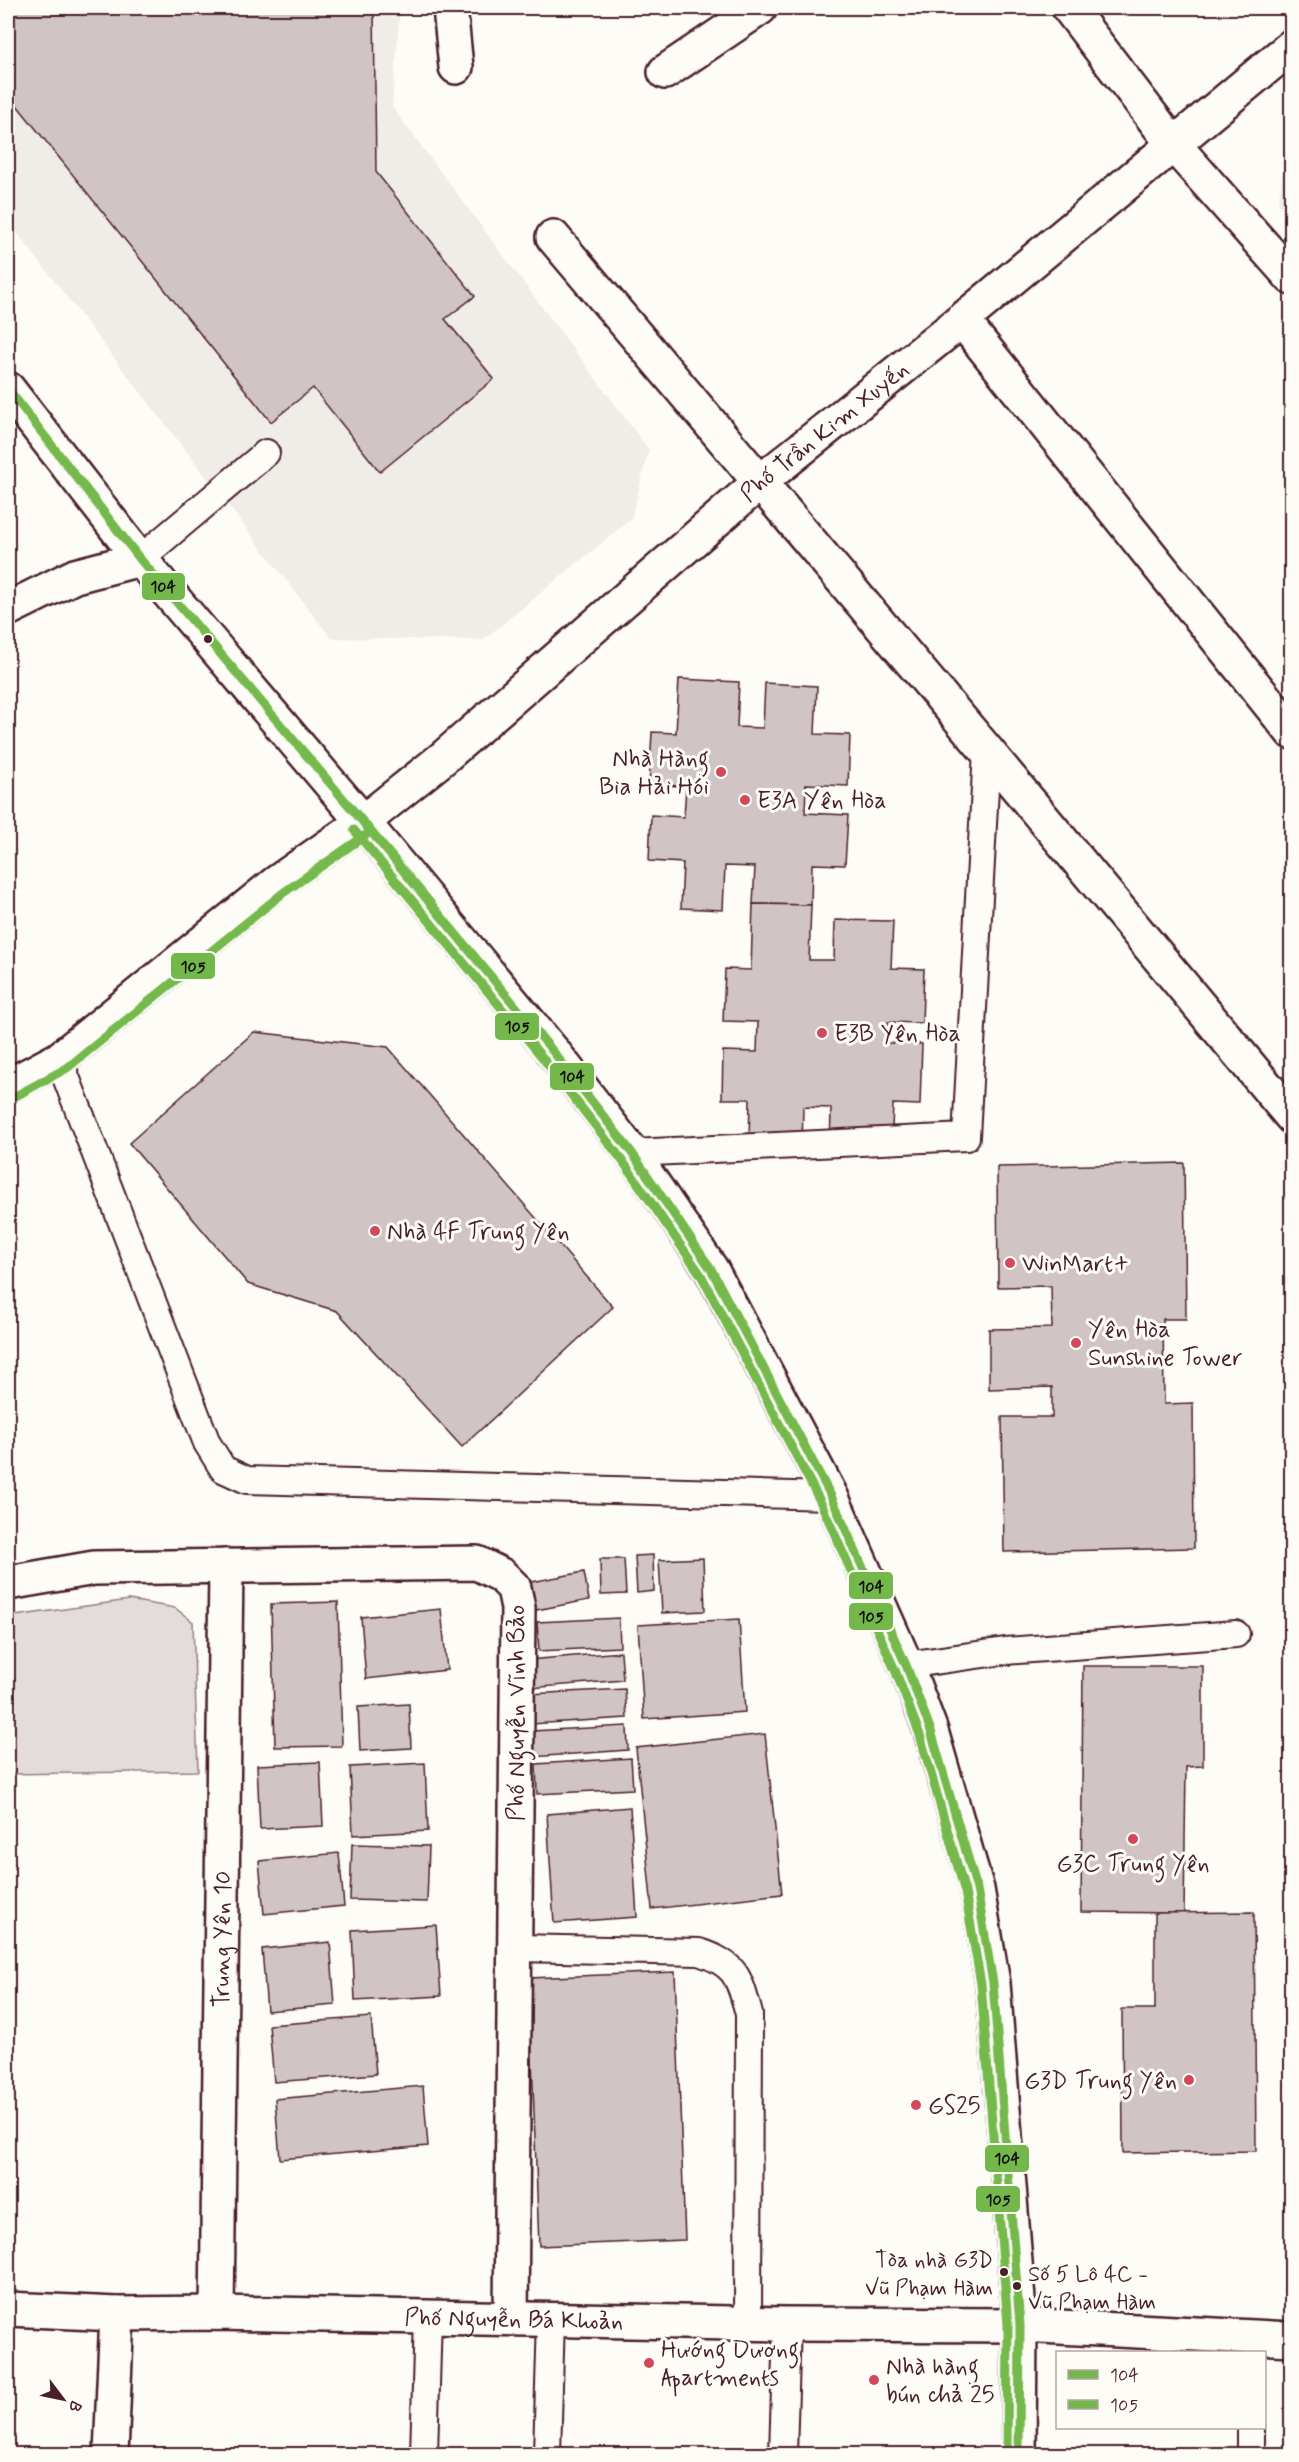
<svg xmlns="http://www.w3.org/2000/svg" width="1299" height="2462" font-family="Mynerve,sans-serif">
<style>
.built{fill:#f0ece8}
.green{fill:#e3dcda;stroke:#967e82;stroke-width:1.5}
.building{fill:#d0c5c4;stroke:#4a1f2b;stroke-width:1.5}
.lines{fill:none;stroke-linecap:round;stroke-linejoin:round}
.lane-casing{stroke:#4a1f2b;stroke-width:30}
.street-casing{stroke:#4a1f2b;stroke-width:38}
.secondary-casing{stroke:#4a1f2b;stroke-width:38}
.lane{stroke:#fdfcf7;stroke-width:26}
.street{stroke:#fdfcf7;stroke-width:33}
.secondary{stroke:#fdfcf7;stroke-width:33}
.bus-1-casing{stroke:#fdfcf7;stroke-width:14}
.bus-2-casing{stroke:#fdfcf7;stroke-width:14}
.bus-1{stroke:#74b84b;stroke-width:9}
.bus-2{stroke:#74b84b;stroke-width:9}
.bus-dot{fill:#4a1f2b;stroke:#fdfcf7;stroke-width:2}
.poi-dot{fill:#d1495b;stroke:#fdfcf7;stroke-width:2}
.labels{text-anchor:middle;stroke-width:6;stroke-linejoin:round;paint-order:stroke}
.bus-label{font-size:22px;fill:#4a1f2b;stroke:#fdfcf7;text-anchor:end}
.street-label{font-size:24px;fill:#4a1f2b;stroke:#fdfcf7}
.poi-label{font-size:24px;fill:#4a1f2b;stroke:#fdfcf7;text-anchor:start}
.line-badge{stroke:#fdfcf7;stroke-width:2}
.pale-badge-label{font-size:16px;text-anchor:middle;font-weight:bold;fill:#111}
</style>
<rect width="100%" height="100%" fill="#fdfcf7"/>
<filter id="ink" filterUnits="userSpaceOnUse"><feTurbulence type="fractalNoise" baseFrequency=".0167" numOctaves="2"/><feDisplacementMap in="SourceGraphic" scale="12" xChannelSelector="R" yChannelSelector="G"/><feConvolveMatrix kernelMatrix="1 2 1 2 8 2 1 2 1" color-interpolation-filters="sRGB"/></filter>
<g filter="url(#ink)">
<g class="built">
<path d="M8,8H400L392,107L649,450L631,519L483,640L331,638L8,221Z"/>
<path d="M1291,123V219L1278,203Z"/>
</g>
<path class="green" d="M129,1600L175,1608L193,1622L198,1771L8,1774V1617Z"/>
<g class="building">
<path d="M8,8H374L376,172L475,296L445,319L494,379L380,472L313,388L271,422L8,94Z"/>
<path d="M679,679L739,682L737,727L763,728L765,683L817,686L815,734L850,735L848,786L806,784L805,813L848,815L845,865L812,864L811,905L753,904L755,867L725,866L723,910L681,908L683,863L649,861L651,815L684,817L686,786L649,785L652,732L676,733Z"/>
<path d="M753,904L811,905L809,960H834L835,920L893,921L891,968L924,969L922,1023L888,1022L887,1043L922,1044L920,1105L893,1104L891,1152L830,1151L831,1108L803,1107L802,1146L749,1145L750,1099H722L723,1051L757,1052L758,1022L723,1021L725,969L751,970Z"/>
<path d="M254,1032L388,1047L613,1307L462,1447L337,1311L248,1284L129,1143Z"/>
<path d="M1184,1163L1186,1319H1163L1164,1404L1193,1403L1194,1548L1004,1552L1002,1417H1052V1387L989,1389V1329L1052,1328L1051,1286L998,1287L997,1167Z"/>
<path d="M653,1555L654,1591L637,1593L635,1556Z"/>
<path d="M703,1558L705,1611L662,1613L659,1560Z"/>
<path d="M600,1559H624L626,1594L601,1595Z"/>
<path d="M584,1572L589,1600L536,1610L531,1582Z"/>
<path d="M338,1602L342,1746L275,1747L271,1604Z"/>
<path d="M441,1609L447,1670L366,1679L361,1617Z"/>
<path d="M619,1618L620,1647L539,1651L537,1622Z"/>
<path d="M739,1619L745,1712L644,1719L638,1625Z"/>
<path d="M621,1652L623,1680L530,1688L528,1660Z"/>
<path d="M1083,1666H1203V1766L1186,1767L1184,1913L1081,1912Z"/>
<path d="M625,1689L627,1718L531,1724L529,1694Z"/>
<path d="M409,1704L411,1748L360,1751L358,1707Z"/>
<path d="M627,1726L628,1750L532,1757L531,1731Z"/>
<path d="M765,1734L782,1894L652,1909L636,1748Z"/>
<path d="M631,1758L633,1789L537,1794L536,1764Z"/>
<path d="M320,1762L323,1826L260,1829L257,1765Z"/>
<path d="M425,1763L428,1831L353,1835L350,1767Z"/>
<path d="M630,1807L637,1917L554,1923L547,1814Z"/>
<path d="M352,1844L429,1846L427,1902L350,1900Z"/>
<path d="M339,1853L344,1906L264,1914L259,1861Z"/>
<path d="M1254,1912L1256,2151L1123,2153L1122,2009H1155V1913Z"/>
<path d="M436,1925L441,1996L355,2001L352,1930Z"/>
<path d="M330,1942L335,2005L267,2011L262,1949Z"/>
<path d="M675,1972L685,2240L539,2246L529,1978Z"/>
<path d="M371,2017L376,2074L274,2082L269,2025Z"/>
<path d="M423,2086L428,2146L280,2159L275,2099Z"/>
</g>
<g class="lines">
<defs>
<g id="lane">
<path d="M140,559L266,453"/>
<path d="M59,1059L207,1443L223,1469L247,1480L831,1496"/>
<path d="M632,1153L966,1137L987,751"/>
<path d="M906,1665L1005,1651L1236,1634"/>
<path d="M516,1948L699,1952C737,1964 739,1978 749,2014L748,2324"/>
<path d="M424,2454L428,2316"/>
<path d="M547,2454L551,2318"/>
<path d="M783,2454L787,2324"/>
<path d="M1251,2454V2428"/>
</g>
<g id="street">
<path d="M450,8L456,67"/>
<path d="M1069,8L1173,144L1292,278"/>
<path d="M665,72L760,8"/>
<path d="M553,237L987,751L1292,1117"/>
<path d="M962,320L1292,732"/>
<path d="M8,609L75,576L140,559"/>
<path d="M8,1583L94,1568L477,1563L501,1575L514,1588L518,1608L511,2317"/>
<path id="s1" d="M8,2309L117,2314L217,2313L787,2324L1020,2325L1292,2339"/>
<path id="s2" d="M217,2313L226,1566"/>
<path d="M111,2454L117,2314"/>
</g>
<g id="secondary">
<path d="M8,389L140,559L363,822L551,1049L632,1153L711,1269L831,1496L906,1665L931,1731L977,1889L993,1983L1020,2325L1019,2454"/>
<path id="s3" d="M8,1086L59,1059L276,883L363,822L443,758L760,482L962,320L1292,46"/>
</g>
</defs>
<use href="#lane" class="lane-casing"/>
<use href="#street" class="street-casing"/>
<use href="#secondary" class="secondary-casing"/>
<use href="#lane" class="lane"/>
<use href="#street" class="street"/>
<use href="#secondary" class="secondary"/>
<defs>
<path id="bus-1" d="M8,389L140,559L363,822L551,1049L632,1153L711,1269L831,1496L906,1665L931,1731L977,1889L993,1983L1020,2325L1019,2454"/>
<g id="bus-2">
<path d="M354,830L542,1057L622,1160L701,1275L820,1501L895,1670L920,1735L965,1892L981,1984L1008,2325L1007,2454"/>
<path d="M14,1097L67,1068L283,893L370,832"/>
</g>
</defs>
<use href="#bus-1" class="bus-1-casing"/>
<use href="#bus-2" class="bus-2-casing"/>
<use href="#bus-1" class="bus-1"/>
<use href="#bus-2" class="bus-2"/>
</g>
</g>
<g class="bus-dot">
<circle cx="208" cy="639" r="5"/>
<circle cx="1004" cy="2272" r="5"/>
<circle cx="1017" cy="2286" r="5"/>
</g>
<g class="poi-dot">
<circle cx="721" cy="772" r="6"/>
<circle cx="745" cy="800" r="6"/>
<circle cx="822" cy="1033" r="6"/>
<circle cx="375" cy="1231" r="6"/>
<circle cx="1010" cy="1263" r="6"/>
<circle cx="1076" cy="1343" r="6"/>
<circle cx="1133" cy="1839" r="6"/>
<circle cx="1189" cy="2080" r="6"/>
<circle cx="916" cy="2105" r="6"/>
<circle cx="649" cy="2363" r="6"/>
<circle cx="874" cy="2380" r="6"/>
</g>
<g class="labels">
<g class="bus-label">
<text x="993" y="2267">Tòa nhà G3D<tspan x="993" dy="28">Vũ Phạm Hàm</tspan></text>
<text x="1028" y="2281" text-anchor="start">Số 5 Lô 4C -<tspan x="1028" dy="28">Vũ Phạm Hàm</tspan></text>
</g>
<g class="street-label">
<text dy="8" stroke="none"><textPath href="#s3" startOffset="1048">Phố Trần Kim Xuyến</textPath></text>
<text transform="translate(516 1713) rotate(-90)" y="8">Phố Nguyễn Vĩnh Bảo</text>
<text dy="8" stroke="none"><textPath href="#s2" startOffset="374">Trung Yên 10</textPath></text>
<text dy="8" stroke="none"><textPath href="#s1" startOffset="506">Phố Nguyễn Bá Khoản</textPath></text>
</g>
<g class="poi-label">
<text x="709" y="766" text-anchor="end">Nhà Hàng<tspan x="709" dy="28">Bia Hải Hói</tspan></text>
<text x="757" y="808">E3A Yên Hòa</text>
<text x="834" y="1041">E3B Yên Hòa</text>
<text x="387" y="1239">Nhà 4F Trung Yên</text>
<text x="1022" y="1271">WinMart+</text>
<text x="1088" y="1337">Yên Hòa<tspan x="1088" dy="28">Sunshine Tower</tspan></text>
<text x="1133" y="1871" text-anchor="middle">G3C Trung Yên</text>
<text x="1177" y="2088" text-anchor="end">G3D Trung Yên</text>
<text x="928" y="2113">GS25</text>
<text x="661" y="2357">Hướng Dương<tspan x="661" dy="28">Apartments</tspan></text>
<text x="886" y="2374">Nhà hàng<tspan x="886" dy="28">bún chả 25</tspan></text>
</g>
</g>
<g class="line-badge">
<rect x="141" y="572" width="45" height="29" rx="6" fill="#74b84b"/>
<rect x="170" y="952" width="46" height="28" rx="6" fill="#74b84b"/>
<rect x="494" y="1012" width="46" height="29" rx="6" fill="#74b84b"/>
<rect x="549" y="1062" width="46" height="29" rx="6" fill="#74b84b"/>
<rect x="848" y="1571" width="46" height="29" rx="6" fill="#74b84b"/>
<rect x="848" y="1602" width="46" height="29" rx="6" fill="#74b84b"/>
<rect x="984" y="2144" width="46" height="29" rx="6" fill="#74b84b"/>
<rect x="975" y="2185" width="46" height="28" rx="6" fill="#74b84b"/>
</g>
<g class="pale-badge-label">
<text x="163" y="592">104</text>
<text x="193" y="972">105</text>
<text x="517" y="1032">105</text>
<text x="572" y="1082">104</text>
<text x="871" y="1592">104</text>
<text x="871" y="1622">105</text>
<text x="1007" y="2164">104</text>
<text x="998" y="2205">105</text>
</g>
<rect width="1299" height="2462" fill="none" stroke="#fdfcf7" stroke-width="30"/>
<rect x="15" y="15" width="1269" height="2432" fill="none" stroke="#4a1f2b" stroke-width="2" filter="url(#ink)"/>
<rect x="1056" y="2351" width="210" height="78" fill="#fdfcf7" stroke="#b5a4a5" stroke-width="1.5"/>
<rect x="1068" y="2370" width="30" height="9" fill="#74b84b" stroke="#b5a4a5" stroke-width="1.5"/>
<text x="1110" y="2381" font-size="18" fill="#4a1f2b">104</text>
<rect x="1068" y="2400" width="30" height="9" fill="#74b84b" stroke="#b5a4a5" stroke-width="1.5"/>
<text x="1110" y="2411" font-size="18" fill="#4a1f2b">105</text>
<g transform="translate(63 2399) rotate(122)" stroke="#fdfcf7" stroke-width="4.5" paint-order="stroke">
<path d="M0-4.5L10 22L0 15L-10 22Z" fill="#4a1f2b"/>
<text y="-9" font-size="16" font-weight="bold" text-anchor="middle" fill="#4a1f2b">B</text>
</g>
</svg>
